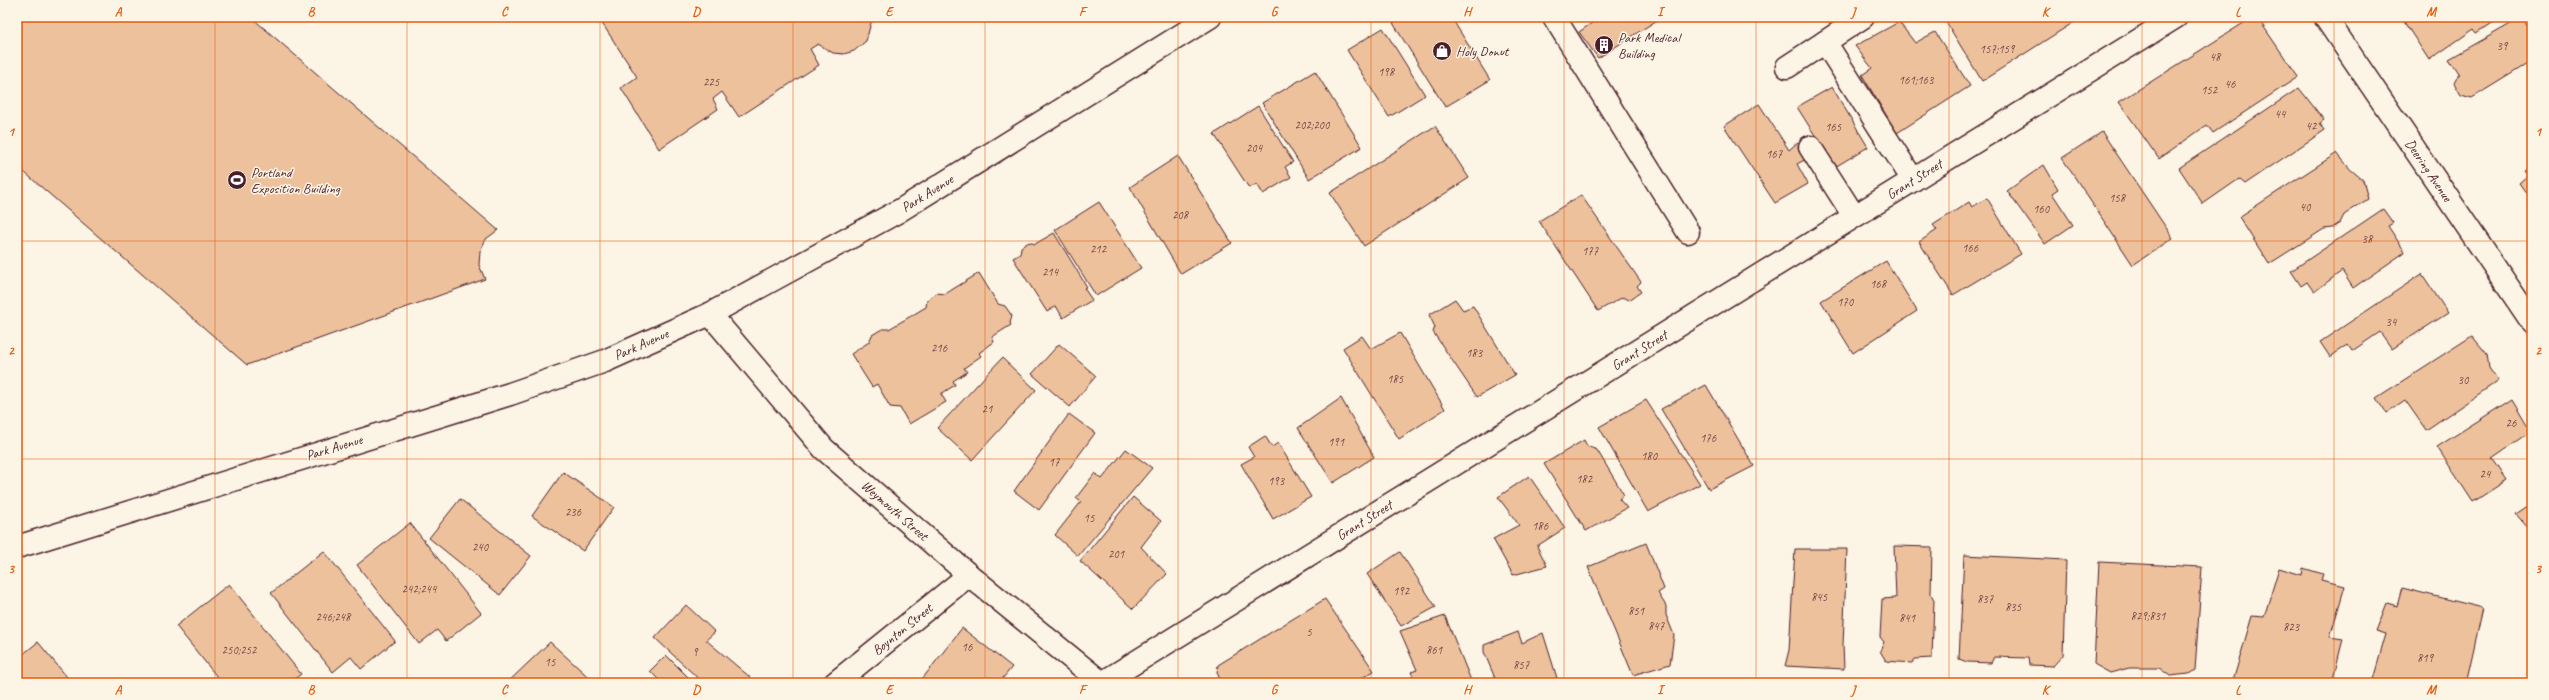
<svg xmlns="http://www.w3.org/2000/svg" width="2549" height="700" font-family="Caveat,sans-serif">
<style>
.building{fill:#edc19c;stroke:#4a1f2b}
.lines{fill:none;stroke-linecap:round;stroke-linejoin:round}
.minor-casing{stroke:#4a1f2b;stroke-width:25}
.major-casing{stroke:#4a1f2b;stroke-width:25}
.minor{stroke:#fcf5e5;stroke-width:22}
.major{stroke:#fcf5e5;stroke-width:22}
.grid{fill:none;stroke:#e8590c;stroke-width:1;stroke-opacity:0.55}
.labels{text-anchor:middle;stroke-width:3;stroke-linejoin:round;paint-order:stroke}
.number-label{font-size:12px;fill:#734847}
.poi-label{font-size:14px;fill:#4a1f2b;stroke:#fcf5e5;text-anchor:start}
.street-label{font-size:14px;fill:#4a1f2b;stroke:#fcf5e5}
.neatline{fill:none;stroke:#e8590c;stroke-width:1.5}
.grid-label{font-size:13px;text-anchor:middle;font-weight:bold;fill:#e8590c}
</style>
<rect width="100%" height="100%" fill="#fcf5e5"/>
<filter id="ink" filterUnits="userSpaceOnUse"><feTurbulence type="fractalNoise" baseFrequency=".025" numOctaves="2"/><feDisplacementMap in="SourceGraphic" scale="8" xChannelSelector="R" yChannelSelector="G"/><feConvolveMatrix kernelMatrix="1 2 1 2 8 2 1 2 1" color-interpolation-filters="sRGB"/></filter>
<g filter="url(#ink)">
<g class="building">
<path d="M17,17H251L498,230L486,239L480,251L479,265L485,279L247,365L17,166Z"/>
<path d="M598,17H870L871,23L866,41L854,51L844,54L833,53L818,44L810,49L819,65L739,117L722,92L713,99L718,109L659,149L621,88L637,77Z"/>
<path d="M1403,17H1451L1490,80L1445,107L1393,23Z"/>
<path d="M1594,17H1662L1598,58L1579,32L1596,20Z"/>
<path d="M1943,17H2082L1982,81Z"/>
<path d="M2253,17H2257L2298,77L2213,133L2207,125L2159,159L2119,102Z"/>
<path d="M2401,17H2490L2494,22L2477,33L2474,29L2429,60Z"/>
<path d="M2521,18L2532,32V61L2472,98L2461,95L2454,83L2459,74L2449,59Z"/>
<path d="M1899,22L1915,43L1935,32L1970,86L1897,133L1862,75L1872,68L1855,46Z"/>
<path d="M1383,28L1425,95L1389,117L1347,50Z"/>
<path d="M1315,71L1362,147L1309,179L1262,103Z"/>
<path d="M1832,87L1868,147L1835,167L1797,107Z"/>
<path d="M2299,88L2324,120L2320,123L2325,130L2245,184L2239,179L2203,204L2179,168Z"/>
<path d="M1759,104L1789,150L1798,142L1808,158L1797,164L1808,184L1775,203L1724,126Z"/>
<path d="M1258,106L1293,162L1285,167L1291,177L1263,194L1257,184L1249,188L1214,134Z"/>
<path d="M1435,126L1469,178L1364,246L1330,193Z"/>
<path d="M2102,132L2173,238L2133,265L2062,158Z"/>
<path d="M2337,153L2350,169L2363,180L2368,199L2344,215L2340,223L2332,228L2324,229L2269,264L2239,217Z"/>
<path d="M1178,156L1232,243L1181,274L1130,187Z"/>
<path d="M2044,165L2058,189L2052,193L2073,225L2045,244L2007,191Z"/>
<path d="M2532,167V201L2519,183L2528,175L2525,171Z"/>
<path d="M1581,195L1641,282L1637,286L1641,292L1629,300L1623,297L1598,311L1539,221Z"/>
<path d="M1987,198L2021,254L1953,295L1919,242L1937,230L1933,225L1969,202L1972,207Z"/>
<path d="M1099,202L1141,268L1096,296L1055,230Z"/>
<path d="M2383,209L2393,223L2388,226L2405,252L2353,288L2342,271L2314,292L2307,282L2301,286L2291,271Z"/>
<path d="M1054,233L1087,287L1084,288L1092,300L1063,318L1056,306L1047,312L1013,258L1020,254L1021,247L1029,242L1035,244Z"/>
<path d="M1886,261L1917,311L1853,353L1821,301Z"/>
<path d="M979,273L998,304L1005,306L1012,316L1010,323L1011,325L992,337L994,342L979,353L981,356L964,368L967,372L953,381L955,385L941,394L946,402L909,424L900,408L890,407L877,384L872,387L851,354L869,342L872,335L882,329H889L926,307L927,300L937,293L945,294Z"/>
<path d="M2422,274L2448,313L2392,349L2380,332L2352,351L2348,345L2330,357L2320,342Z"/>
<path d="M1455,299L1463,310L1473,306L1515,375L1477,397L1433,332L1435,327L1429,315Z"/>
<path d="M1400,333L1445,409L1399,439L1343,348L1362,336L1371,349Z"/>
<path d="M2472,336L2487,354L2489,368L2498,381L2426,430L2405,400L2386,413L2376,398Z"/>
<path d="M1059,344L1096,376L1070,407L1032,374Z"/>
<path d="M1002,358L1036,390L972,460L937,428Z"/>
<path d="M1706,385L1754,466L1709,489L1661,409Z"/>
<path d="M1341,398L1374,457L1333,483L1298,428Z"/>
<path d="M2512,399L2531,431L2492,458L2507,480L2473,502L2437,447Z"/>
<path d="M1646,400L1700,484L1648,512L1599,427Z"/>
<path d="M1069,414L1095,433L1039,510L1014,491Z"/>
<path d="M1265,436L1272,447L1278,443L1311,497L1273,519L1241,464L1254,457L1248,447Z"/>
<path d="M1584,440L1587,446L1597,450L1624,495L1619,499L1627,508L1586,531L1544,464Z"/>
<path d="M1126,449L1152,468L1078,556L1055,535L1081,502L1076,498L1095,473L1102,479Z"/>
<path d="M563,472L614,507L583,551L532,516Z"/>
<path d="M1529,476L1565,528L1537,546L1547,566L1513,575L1493,539L1519,525L1498,497Z"/>
<path d="M1133,497L1161,521L1141,547L1167,574L1133,609L1080,561Z"/>
<path d="M460,499L531,556L500,595L429,538Z"/>
<path d="M2532,503V533L2516,514Z"/>
<path d="M410,523L481,613L446,641L437,630L419,644L357,565Z"/>
<path d="M1646,543L1664,589L1658,593L1666,606V615L1674,635L1670,664L1633,675L1588,567Z"/>
<path d="M1894,546L1932,547L1931,594L1934,600L1932,658L1915,659L1912,663L1886,661L1880,651L1884,642L1880,637L1882,599L1896,598Z"/>
<path d="M1795,549H1847L1843,645L1844,669L1785,666L1789,650Z"/>
<path d="M324,551L395,641L361,669L351,657L333,672L271,593Z"/>
<path d="M1400,552L1436,607L1401,626L1367,574Z"/>
<path d="M1964,555L2066,560L2063,655L2053,666L2029,665L2028,658L1994,657L1991,663L1967,662L1959,659Z"/>
<path d="M2099,562L2202,567L2195,670L2189,674L2170,676L2159,668H2129L2110,673L2094,664Z"/>
<path d="M2279,568L2302,575L2303,568L2323,574L2321,580L2345,586L2330,637L2343,639L2332,683H2242L2233,681L2252,616L2264,617Z"/>
<path d="M229,584L301,674L290,683H222L176,626Z"/>
<path d="M2402,588L2483,608L2466,683H2372L2386,634L2376,631L2387,603L2397,606Z"/>
<path d="M1325,599L1374,671L1353,683H1221L1217,672L1218,665Z"/>
<path d="M686,605L715,632L706,640L751,678L747,683H703L655,638Z"/>
<path d="M1445,616L1472,683H1416L1411,672L1417,670L1400,631Z"/>
<path d="M962,628L1012,667L999,683H919Z"/>
<path d="M1518,632L1522,643L1543,633L1557,678L1550,681L1551,683H1497L1484,652V645Z"/>
<path d="M38,642L72,683H17V659Z"/>
<path d="M550,642L595,683H507Z"/>
<path d="M666,655L694,683H662L650,671Z"/>
</g>
<g class="lines">
<defs>
<g id="minor">
<path d="M1554,17L1688,232"/>
<path d="M1825,42L1913,180"/>
<path d="M1787,67L1863,17"/>
<path d="M1810,147L1854,216"/>
<path d="M710,314L824,449L969,575L1102,683"/>
<path d="M835,683L969,575"/>
<path d="M1102,683L2176,17"/>
</g>
<g id="major">
<path d="M2325,17L2532,322"/>
<path d="M17,547L510,394L605,361L710,314L899,211L1210,17"/>
</g>
</defs>
<use href="#minor" class="minor-casing"/>
<use href="#major" class="major-casing"/>
<use href="#minor" class="minor"/>
<use href="#major" class="major"/>
</g>
</g>
<path class="grid" d="M215,17V683M407,17V683M600,17V683M793,17V683M985,17V683M1178,17V683M1371,17V683M1564,17V683M1756,17V683M1949,17V683M2142,17V683M2334,17V683M17,241H2532M17,459H2532"/>
<defs>
<symbol id="building-disc" viewBox="-11 -11 22 22"><circle r="9.5" fill="#4a1f2b" stroke="#fcf5e5"/><path d="M-4-6H4V6H1V3H-1V6H-4ZM-2.5-4.3h1.7v1.8h-1.7ZM.8-4.3h1.7v1.8H.8ZM-2.5-1h1.7V.8h-1.7ZM.8-1h1.7V.8H.8Z" fill="#fff"/></symbol>
<symbol id="shop-disc" viewBox="-11 -11 22 22"><circle r="9.5" fill="#4a1f2b" stroke="#fcf5e5"/><path d="M-5-2.5h2.3a2.7 3.5 0 0 1 5.4 0H5L5.5 6h-11ZM-1.5-2.5h3a1.5 2.3 0 0 0-3 0Z" fill="#fff"/></symbol>
<symbol id="stadium-disc" viewBox="-11 -11 22 22"><circle r="9.5" fill="#4a1f2b" stroke="#fcf5e5"/><path d="M0-5a6.5 5 0 1 0 0 10a6.5 5 0 1 0 0-10ZM-3.5-1.8h7v3.6h-7Z" fill="#fff"/></symbol>
</defs>
<g fill-rule="evenodd">
<use href="#building-disc" x="1593" y="34" width="22" height="22"/>
<use href="#shop-disc" x="1431" y="40" width="22" height="22"/>
<use href="#stadium-disc" x="226" y="169" width="22" height="22"/>
</g>
<g class="labels">
<g class="number-label">
<text x="2502" y="50">39</text>
<text x="1997" y="53">157;159</text>
<text x="2215" y="61">48</text>
<text x="1386" y="76">198</text>
<text x="1916" y="84">161;163</text>
<text x="711" y="86">225</text>
<text x="2230" y="88">46</text>
<text x="2209" y="94">152</text>
<text x="2280" y="118">44</text>
<text x="1312" y="129">202;200</text>
<text x="2311" y="130">42</text>
<text x="1833" y="131">165</text>
<text x="1254" y="152">204</text>
<text x="1774" y="158">167</text>
<text x="2117" y="202">158</text>
<text x="2305" y="211">40</text>
<text x="2041" y="213">160</text>
<text x="1180" y="219">208</text>
<text x="2367" y="243">38</text>
<text x="1970" y="252">166</text>
<text x="1098" y="253">212</text>
<text x="1590" y="255">177</text>
<text x="1050" y="276">214</text>
<text x="1878" y="288">168</text>
<text x="1845" y="306">170</text>
<text x="2391" y="326">34</text>
<text x="939" y="352">216</text>
<text x="1474" y="357">183</text>
<text x="1395" y="383">185</text>
<text x="2463" y="384">30</text>
<text x="987" y="413">21</text>
<text x="2511" y="427">26</text>
<text x="1708" y="442">176</text>
<text x="1336" y="446">191</text>
<text x="1649" y="460">180</text>
<text x="1054" y="466">17</text>
<text x="2485" y="478">24</text>
<text x="1584" y="483">182</text>
<text x="1276" y="485">193</text>
<text x="573" y="516">236</text>
<text x="1089" y="522">15</text>
<text x="1540" y="530">186</text>
<text x="480" y="551">240</text>
<text x="1116" y="558">201</text>
<text x="419" y="593">242;244</text>
<text x="1401" y="595">192</text>
<text x="1819" y="601">845</text>
<text x="1985" y="603">837</text>
<text x="2013" y="611">835</text>
<text x="1636" y="615">851</text>
<text x="2148" y="620">829;831</text>
<text x="333" y="621">246;248</text>
<text x="1907" y="622">841</text>
<text x="1656" y="630">847</text>
<text x="2291" y="631">823</text>
<text x="1309" y="636">5</text>
<text x="967" y="651">16</text>
<text x="239" y="654">250;252</text>
<text x="1434" y="654">861</text>
<text x="695" y="656">9</text>
<text x="2425" y="662">819</text>
<text x="550" y="666">15</text>
<text x="1521" y="669">857</text>
</g>
<g class="poi-label">
<text x="1618" y="42">Park Medical<tspan x="1618" dy="16">Building</tspan></text>
<text x="1456" y="56">Holy Donut</text>
<text x="251" y="177">Portland<tspan x="251" dy="16">Exposition Building</tspan></text>
</g>
<g class="street-label">
<text transform="translate(2429 170) rotate(56)" y="5">Deering Avenue</text>
<text transform="translate(1914 179) rotate(-32)" y="5">Grant Street</text>
<text transform="translate(927 193) rotate(-32)" y="5">Park Avenue</text>
<text transform="translate(641 344) rotate(-24)" y="5">Park Avenue</text>
<text transform="translate(1639 350) rotate(-32)" y="5">Grant Street</text>
<text transform="translate(334 447) rotate(-17)" y="5">Park Avenue</text>
<text transform="translate(895 510) rotate(41)" y="5">Weymouth Street</text>
<text transform="translate(1364 520) rotate(-32)" y="5">Grant Street</text>
<text transform="translate(902 629) rotate(-39)" y="5">Boynton Street</text>
</g>
</g>
<rect width="2549" height="700" fill="none" stroke="#fcf5e5" stroke-width="44"/>
<rect x="22" y="22" width="2505" height="656" class="neatline"/>
<g class="grid-label">
<text x="118" y="16">A</text>
<text x="311" y="16">B</text>
<text x="504" y="16">C</text>
<text x="696" y="16">D</text>
<text x="889" y="16">E</text>
<text x="1082" y="16">F</text>
<text x="1274" y="16">G</text>
<text x="1467" y="16">H</text>
<text x="1660" y="16">I</text>
<text x="1853" y="16">J</text>
<text x="2045" y="16">K</text>
<text x="2238" y="16">L</text>
<text x="2431" y="16">M</text>
<text x="11" y="136">1</text>
<text x="2538" y="136">1</text>
<text x="11" y="355">2</text>
<text x="2538" y="355">2</text>
<text x="11" y="573">3</text>
<text x="2538" y="573">3</text>
<text x="118" y="694">A</text>
<text x="311" y="694">B</text>
<text x="504" y="694">C</text>
<text x="696" y="694">D</text>
<text x="889" y="694">E</text>
<text x="1082" y="694">F</text>
<text x="1274" y="694">G</text>
<text x="1467" y="694">H</text>
<text x="1660" y="694">I</text>
<text x="1853" y="694">J</text>
<text x="2045" y="694">K</text>
<text x="2238" y="694">L</text>
<text x="2431" y="694">M</text>
</g>
</svg>
